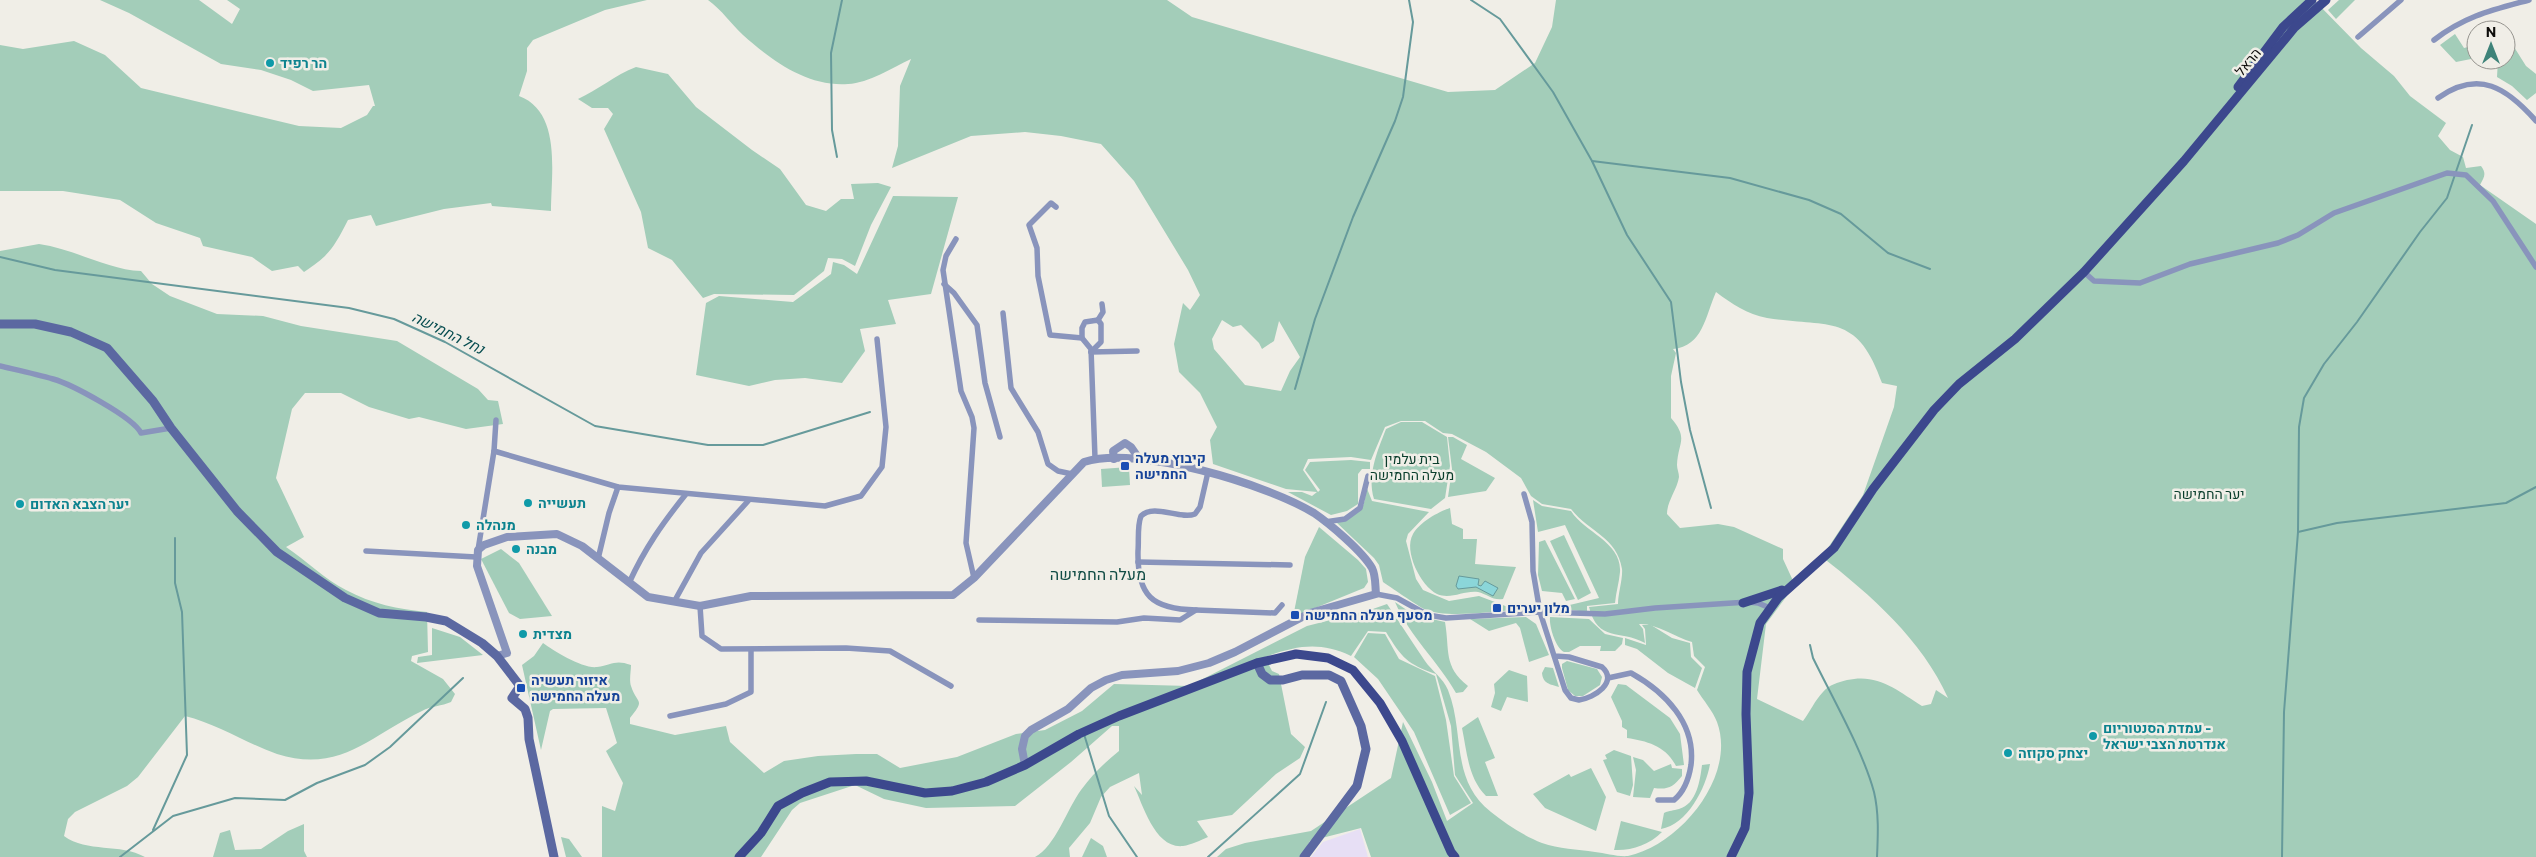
<svg xmlns="http://www.w3.org/2000/svg" width="2536" height="857" font-family="Commissioner,Heebo,sans-serif">
<style>
.education{fill:#e7dff5}
.green{fill:#a3cdb9;fill-rule:evenodd}
.water{fill:#8bd6d9;stroke:#669a9b}
.lines{fill:none;stroke-linecap:round;stroke-linejoin:round}
.stream{stroke:#669a9b;stroke-width:2}
.minor{stroke:#8994bc;stroke-width:5.5}
.tertiary{stroke:#8994bc;stroke-width:8}
.secondary{stroke:#5b68a1;stroke-width:9}
.primary{stroke:#3c488d;stroke-width:9}
.culture-dot{fill:#0f9aa8;stroke:#f0eee7;stroke-width:2}
.transit-dot{fill:#1a4fb4;stroke:#f0eee7;stroke-width:2}
.labels{text-anchor:middle;stroke-width:5;stroke-linejoin:round;paint-order:stroke}
.street-label{font-size:14px;fill:#0e0d0b;stroke:#f0eee7}
.culture-label{font-size:14px;font-weight:bold;fill:#0d838f;stroke:#f0eee7;text-anchor:start}
.transit-label{font-size:14px;font-weight:bold;fill:#164399;stroke:#f0eee7;text-anchor:start}
.park-label{font-size:14px;fill:#093d2b;stroke:#f0eee7}
.water-label{font-size:15px;font-style:italic;fill:#074d50;stroke:#f0eee7}
.quarter-label{font-size:16px;fill:#114c45;stroke:#f0eee7}
</style>
<rect width="100%" height="100%" fill="#f0eee7"/>
<path class="education" d="M1360,829L1368,857H1311L1323,842Z"/>
<g class="green">
<path d="M100,0H199L232,24L240,9L227,0H647L605,10L533,40L527,48V71L519,96C562,112 551,174 551,211L492,206L491,203L444,209L376,226L371,215L348,220C334,247 330,255 304,272L298,266L272,271L252,257L203,246L200,238L156,223L120,200L63,191H0V45L23,49L74,41L105,55L141,88L299,126L341,128L367,115L373,106H375L369,85L313,91L291,80L261,70L221,64L129,13Z"/>
<path d="M708,0H1167L1192,17L1448,92L1495,90L1535,63L1552,27L1556,0H2314L2361,48L2394,76L2410,96L2446,123L2438,136L2450,150L2463,157L2466,168L2481,166C2487,174 2484,177 2480,185L2536,224V857H1371L1361,828L1310,841L1301,857H1217L1226,849L1245,843L1311,831L1391,778L1403,722L1432,782L1447,821L1473,803L1455,775L1451,726L1436,674C1407,664 1402,658 1386,632L1368,631L1351,656C1319,641 1296,646 1265,657L1272,671L1279,674L1291,734L1305,747L1300,758L1276,774L1232,815L1197,821L1208,837C1201,840 1191,845 1183,846C1155,849 1143,805 1134,786L1142,795L1139,773L1110,787L1101,797L1090,823L1069,848L1070,857H1035C1055,847 1067,809 1081,790C1092,775 1104,763 1119,751V726H1112L1071,762L1015,806L926,808L884,799L855,785L800,803L792,810L761,857H602V806L615,811L623,783L606,751L617,743L606,708L553,709L550,711L541,750L522,665L534,656L543,643C554,651 583,669 597,667C612,665 615,659 631,665C631,671 629,680 631,686C637,705 646,698 630,718V724L675,735L726,726L730,742L764,773L784,761L818,756L856,754H877L900,768L957,757L1016,734L1045,730L1082,711L1114,684L1189,686L1307,626L1370,610L1387,604C1400,623 1412,642 1425,661C1432,671 1443,678 1448,690C1465,733 1450,780 1491,812C1506,824 1524,836 1542,843C1559,849 1577,849 1595,852C1605,853 1618,857 1628,856C1680,845 1737,776 1717,722C1713,711 1703,700 1697,690L1705,667L1694,656L1692,642C1675,637 1656,623 1639,624L1643,629L1645,643C1620,629 1598,643 1589,607L1618,604C1618,594 1623,578 1622,569C1617,537 1590,533 1571,509L1542,504L1531,496L1521,478L1486,452L1452,434L1443,433L1425,421H1401L1385,427L1371,460L1351,457L1308,459L1303,470L1318,492L1320,490L1305,470L1310,462L1351,460L1370,462V469H1362L1358,474V504L1347,511L1331,515L1288,492H1302L1312,496L1317,492L1286,489L1213,464L1210,440L1217,427L1200,393L1179,372L1174,344L1183,303L1190,310L1200,295L1188,270L1134,181L1101,144L1061,136L1025,132L971,136L892,168L898,146L900,86L911,59C892,68 869,83 848,84C807,87 771,60 743,35C731,24 722,10 708,0ZM1716,292C1732,304 1747,314 1767,318C1830,328 1857,312 1882,383L1897,386L1894,407L1863,495L1822,557C1871,595 1922,640 1948,698L1936,690L1931,704L1922,706C1897,690 1878,673 1847,680C1837,683 1830,684 1823,692C1815,700 1810,712 1803,721L1757,699L1766,624L1795,585L1783,559V549L1734,527L1718,524L1680,528L1667,514C1667,501 1677,490 1679,477C1679,473 1677,469 1677,465C1678,442 1689,439 1671,418V376L1676,353L1673,349C1703,346 1705,317 1716,292ZM1222,320L1233,327L1241,325L1259,343L1262,349L1274,341L1279,321L1300,357L1290,371L1281,391L1245,385L1214,349L1212,339Z"/>
<path d="M2339,0H2355L2336,19L2328,10Z"/>
<path d="M2455,34L2464,48L2476,45V58L2456,62L2440,45Z"/>
<path d="M2509,39L2526,66L2536,74V93L2527,100L2512,86L2497,77L2498,60H2506V40Z"/>
<path d="M636,67L668,74L696,107L752,150L780,169L806,205L826,211L841,199H854L851,184L878,183L891,187L871,225L855,266L842,259L828,258L824,271L794,295L714,294L703,298L672,260L648,248L641,212L604,129L613,114L608,108H592L578,99C598,90 615,75 636,67Z"/>
<path d="M893,196L958,197L931,294L888,300L896,324L860,329L865,351L842,383L805,378L775,380L749,386L696,375L706,303L719,296L793,302L831,274L833,262L844,265L857,274Z"/>
<path d="M39,244C75,249 108,270 141,271L152,284L170,296L217,314L263,316L301,326L397,341L478,389L488,400L498,401L503,424L466,429L419,417L409,419L369,407L341,393H305L292,409L276,478L304,537L286,547C306,560 324,579 346,590C372,604 398,609 427,612L428,652L412,656L411,661L443,679L455,694L451,702C442,706 431,706 422,711C371,735 341,774 277,754C246,743 217,724 185,716L138,777L127,786L75,812L68,819L64,836C87,853 120,843 145,857H0V251Z"/>
<path d="M1401,422H1422L1447,437L1450,466L1445,498L1431,509L1374,499C1367,475 1377,452 1386,429Z"/>
<path d="M1448,437H1453L1467,445L1461,459L1495,478L1486,491L1448,497L1452,469Z"/>
<path d="M1129,467L1130,485L1102,487L1101,469Z"/>
<path d="M1366,486L1372,501L1429,512L1408,534L1406,541L1416,579L1423,590L1449,601L1479,596L1516,610C1491,611 1447,619 1424,609C1418,606 1389,586 1383,582L1379,565L1374,558L1336,522C1360,512 1365,514 1366,486Z"/>
<path d="M1533,500L1542,506L1571,511C1585,533 1622,542 1620,572C1619,583 1616,592 1615,603L1587,606V612L1557,608L1599,598L1565,525L1538,532Z"/>
<path d="M1450,508L1452,524L1463,529V539H1477L1475,564L1516,567L1503,599C1493,601 1487,594 1478,592C1464,590 1451,600 1437,594C1421,586 1403,551 1413,534C1420,522 1438,512 1450,508Z"/>
<path d="M1319,527L1358,560L1366,569L1368,582L1364,588L1293,617L1305,557Z"/>
<path d="M1564,535L1591,593L1578,600L1550,541Z"/>
<path d="M1545,540L1575,599L1566,601L1562,593L1542,591L1538,575L1539,542Z"/>
<path d="M501,549L519,563L552,616L520,619L509,613L481,559Z"/>
<path d="M1395,602L1414,615L1445,622C1450,651 1443,666 1468,686L1463,692L1456,693C1438,661 1410,637 1395,602Z"/>
<path d="M1526,617L1536,624L1549,655L1529,662L1520,628L1516,623L1489,631L1470,619Z"/>
<path d="M1550,617L1589,619L1605,634L1623,638L1622,644L1615,651H1600L1601,646H1580L1569,652H1564C1555,647 1549,626 1550,617Z"/>
<path d="M1642,625H1651L1672,638L1690,643L1691,657L1702,668L1695,688L1668,673L1637,649L1625,645V638L1646,645L1645,629Z"/>
<path d="M432,628L460,637L483,655L417,663L418,657L432,655Z"/>
<path d="M1368,633L1385,634L1399,659L1435,676L1446,720L1454,776L1471,803L1450,815L1414,732L1378,679L1354,657Z"/>
<path d="M1567,661L1597,669L1602,677L1600,685L1583,696H1575L1568,690L1562,668V664Z"/>
<path d="M1545,667L1553,668L1559,687C1550,684 1543,684 1542,673Z"/>
<path d="M1509,670L1527,676L1528,702L1507,697L1501,711L1491,707L1495,693L1494,684Z"/>
<path d="M1618,684L1626,685L1670,718L1680,734L1684,765L1676,766C1666,746 1647,741 1627,738V730L1622,727V721L1611,697Z"/>
<path d="M1478,717L1495,758L1485,762L1498,796H1486C1468,778 1467,752 1462,728Z"/>
<path d="M1614,750L1631,756L1633,785L1630,796L1617,792L1603,760L1607,759L1605,755Z"/>
<path d="M1633,757L1643,760L1654,771L1671,764L1672,768L1682,769V776C1673,787 1668,790 1654,788L1650,798L1633,797L1636,770Z"/>
<path d="M1710,764C1706,788 1687,825 1661,829L1664,813C1670,810 1673,811 1679,809C1697,804 1700,780 1702,765Z"/>
<path d="M1591,768L1606,797L1596,831L1545,808L1533,794L1569,774L1571,777Z"/>
<path d="M1621,821L1662,832C1649,845 1631,851 1614,850Z"/>
<path d="M304,824V851L307,857H213L220,833L230,830L235,850L261,849L288,831Z"/>
<path d="M561,837L569,839L582,857H566Z"/>
<path d="M1091,838L1103,846L1107,857H1082Z"/>
</g>
<path class="water" d="M1459,576L1479,579L1478,585L1481,586L1485,581L1498,588L1493,596L1476,587L1458,589L1456,586Z"/>
<g class="lines">
<g class="stream">
<path d="M1471,0L1500,19L1553,92L1592,161L1627,235L1671,302L1681,382L1690,430L1711,508"/>
<path d="M837,157L832,130L831,53L842,0"/>
<path d="M1592,161L1730,178L1809,200L1841,214L1888,253L1930,269"/>
<path d="M0,257L55,270L349,308L394,319L445,342L595,426L708,445H763L870,412"/>
<path d="M1295,389L1315,319L1353,217L1395,121L1403,97L1413,22L1409,0"/>
<path d="M2298,532L2337,523L2506,503L2536,487"/>
<path d="M1810,645L1813,658C1832,697 1863,751 1874,792C1879,813 1878,835 1877,857"/>
<path d="M1084,734L1109,816L1137,857"/>
<path d="M153,830L187,755L182,612L175,583V538"/>
<path d="M120,857L173,816L235,798L285,800L317,783L365,765L390,747L463,678"/>
<path d="M1208,857L1300,774L1326,702"/>
<path d="M2282,857L2284,712L2298,532L2299,427L2304,398L2324,364L2357,322L2420,232L2447,198L2472,125"/>
</g>
<g class="minor">
<path d="M2358,37L2401,0"/>
<path d="M2434,40C2465,16 2492,10 2529,0"/>
<path d="M2438,98C2479,69 2507,88 2536,121"/>
<path d="M1056,207L1051,203L1029,225L1037,248L1038,276L1050,335L1082,338L1091,349L1095,458"/>
<path d="M956,239L946,256L943,270L961,391L972,417L974,428L966,543L974,578"/>
<path d="M2084,272L2094,281L2140,283L2190,264L2278,243L2298,235L2334,213L2447,173L2466,175L2493,201L2536,267"/>
<path d="M944,284L954,293L977,325L985,383L1000,437"/>
<path d="M1003,313L1011,388L1038,432L1048,464L1058,471L1072,474"/>
<path d="M1098,320L1103,312L1102,304"/>
<path d="M1082,338V328L1085,322L1098,320L1101,324V342L1091,352"/>
<path d="M1091,352L1137,351"/>
<path d="M0,366C17,370 36,374 53,379C71,384 133,417 141,433L171,428"/>
<path d="M494,451L618,487L825,506L861,496L882,467L886,427L877,339"/>
<path d="M1524,494L1532,522L1533,571L1540,612L1565,690L1571,698L1579,700C1594,698 1619,682 1602,667L1569,657L1555,656"/>
<path d="M1325,522L1345,519L1360,508L1368,476"/>
<path d="M478,550L494,451L496,420"/>
<path d="M366,551L476,557"/>
<path d="M598,559L609,513L618,487"/>
<path d="M1138,562L1290,565"/>
<path d="M629,583C645,548 662,524 686,494"/>
<path d="M1376,594L1397,598L1428,615L1446,618L1540,612L1605,614L1655,608L1748,602L1758,603L1770,608"/>
<path d="M674,602L701,553L749,500"/>
<path d="M700,606L702,636L721,649L846,648L890,651L951,686"/>
<path d="M1196,610L1275,613L1282,605"/>
<path d="M979,620L1117,622L1144,618L1180,620L1196,610C1152,609 1137,596 1138,551C1139,540 1137,526 1141,516C1154,503 1180,520 1195,514L1200,507L1208,472"/>
<path d="M1608,678L1631,673C1665,692 1696,723 1691,765C1689,778 1685,791 1674,800H1658"/>
<path d="M670,716L726,704L751,692V650"/>
</g>
<g class="tertiary">
<path d="M1114,459L1113,451L1125,443L1131,447L1140,460"/>
<path d="M497,656L507,653L477,566L478,550L484,545L507,537L557,534L582,546L648,597L700,606L751,596L953,595L974,578L1084,462C1138,445 1266,484 1314,513C1330,524 1362,551 1372,568C1376,576 1375,585 1376,594L1310,613L1235,652L1209,663L1178,671L1122,675L1106,680L1091,688L1068,709L1031,730L1025,736L1022,749L1025,765"/>
</g>
<g class="secondary">
<path d="M0,324H35L71,332L107,348L153,401L171,428L237,511L277,552L345,598L379,613L426,617L446,621L482,643L497,656L520,686L512,698L525,709L528,718L529,739L554,857"/>
<path d="M1257,663L1262,674L1270,680H1283L1302,675H1329L1341,681L1361,726L1366,749L1357,786L1304,857"/>
</g>
<g class="primary">
<path d="M2238,87L2283,27L2312,0"/>
<path d="M1743,603L1782,590"/>
<path d="M739,857L761,833L778,806L802,793L830,782L866,781L925,793L952,791L986,782L1025,765L1079,734L1119,716L1257,663L1296,654L1328,658L1353,670L1380,703L1402,741L1451,852L1455,857"/>
<path d="M1731,857L1745,828L1749,793L1746,714L1747,672L1760,623L1778,598L1834,548L1873,489L1934,410L1959,384L2015,339L2084,272L2184,161L2295,27L2326,0"/>
</g>
</g>
<g class="culture-dot">
<circle cx="270" cy="63" r="5"/>
<circle cx="528" cy="503" r="5"/>
<circle cx="20" cy="504" r="5"/>
<circle cx="466" cy="525" r="5"/>
<circle cx="516" cy="549" r="5"/>
<circle cx="523" cy="634" r="5"/>
<circle cx="2093" cy="736" r="5"/>
<circle cx="2008" cy="753" r="5"/>
</g>
<g class="transit-dot">
<rect x="1120" y="461" width="10" height="10" rx="2.5"/>
<rect x="1492" y="603" width="10" height="10" rx="2.5"/>
<rect x="1290" y="610" width="10" height="10" rx="2.5"/>
<rect x="516" y="683" width="10" height="10" rx="2.5"/>
</g>
<g class="labels">
<g class="street-label">
<text transform="translate(2248 62) rotate(-50)" y="5">הראל</text>
</g>
<g class="culture-label">
<text x="280" y="68">הר רפיד</text>
<text x="538" y="508">תעשייה</text>
<text x="30" y="509">יער הצבא האדום</text>
<text x="476" y="530">מנהלה</text>
<text x="526" y="554">מבנה</text>
<text x="533" y="639">מצדית</text>
<text x="2103" y="733">עמדת הסנטוריום -<tspan x="2103" dy="16">אנדרטת הצבי ישראל</tspan></text>
<text x="2018" y="758">יצחק סקוזה</text>
</g>
<g class="transit-label">
<text x="1135" y="463">קיבוץ מעלה<tspan x="1135" dy="16">החמישה</tspan></text>
<text x="1507" y="613">מלון יערים</text>
<text x="1305" y="620">מסעף מעלה החמישה</text>
<text x="531" y="685">איזור תעשיה<tspan x="531" dy="16">מעלה החמישה</tspan></text>
</g>
<g class="park-label">
<text x="1412" y="464">בית עלמין<tspan x="1412" dy="16">מעלה החמישה</tspan></text>
<text x="2209" y="499">יער החמישה</text>
</g>
<g class="water-label">
<text transform="translate(448 333) rotate(26)" y="5">נחל החמישה</text>
</g>
<g class="quarter-label">
<text x="1098" y="580">מעלה החמישה</text>
</g>
</g>
<g transform="translate(2491 45)"><circle r="24" fill="#f0eee7" stroke="#96948f"/>
<path d="M0-4L9 19L0 12L-9 19Z" fill="#3e8379"/>
<text y="-8" font-size="14" font-weight="bold" text-anchor="middle" fill="#0e0d0b">N</text>
</g>
</svg>
